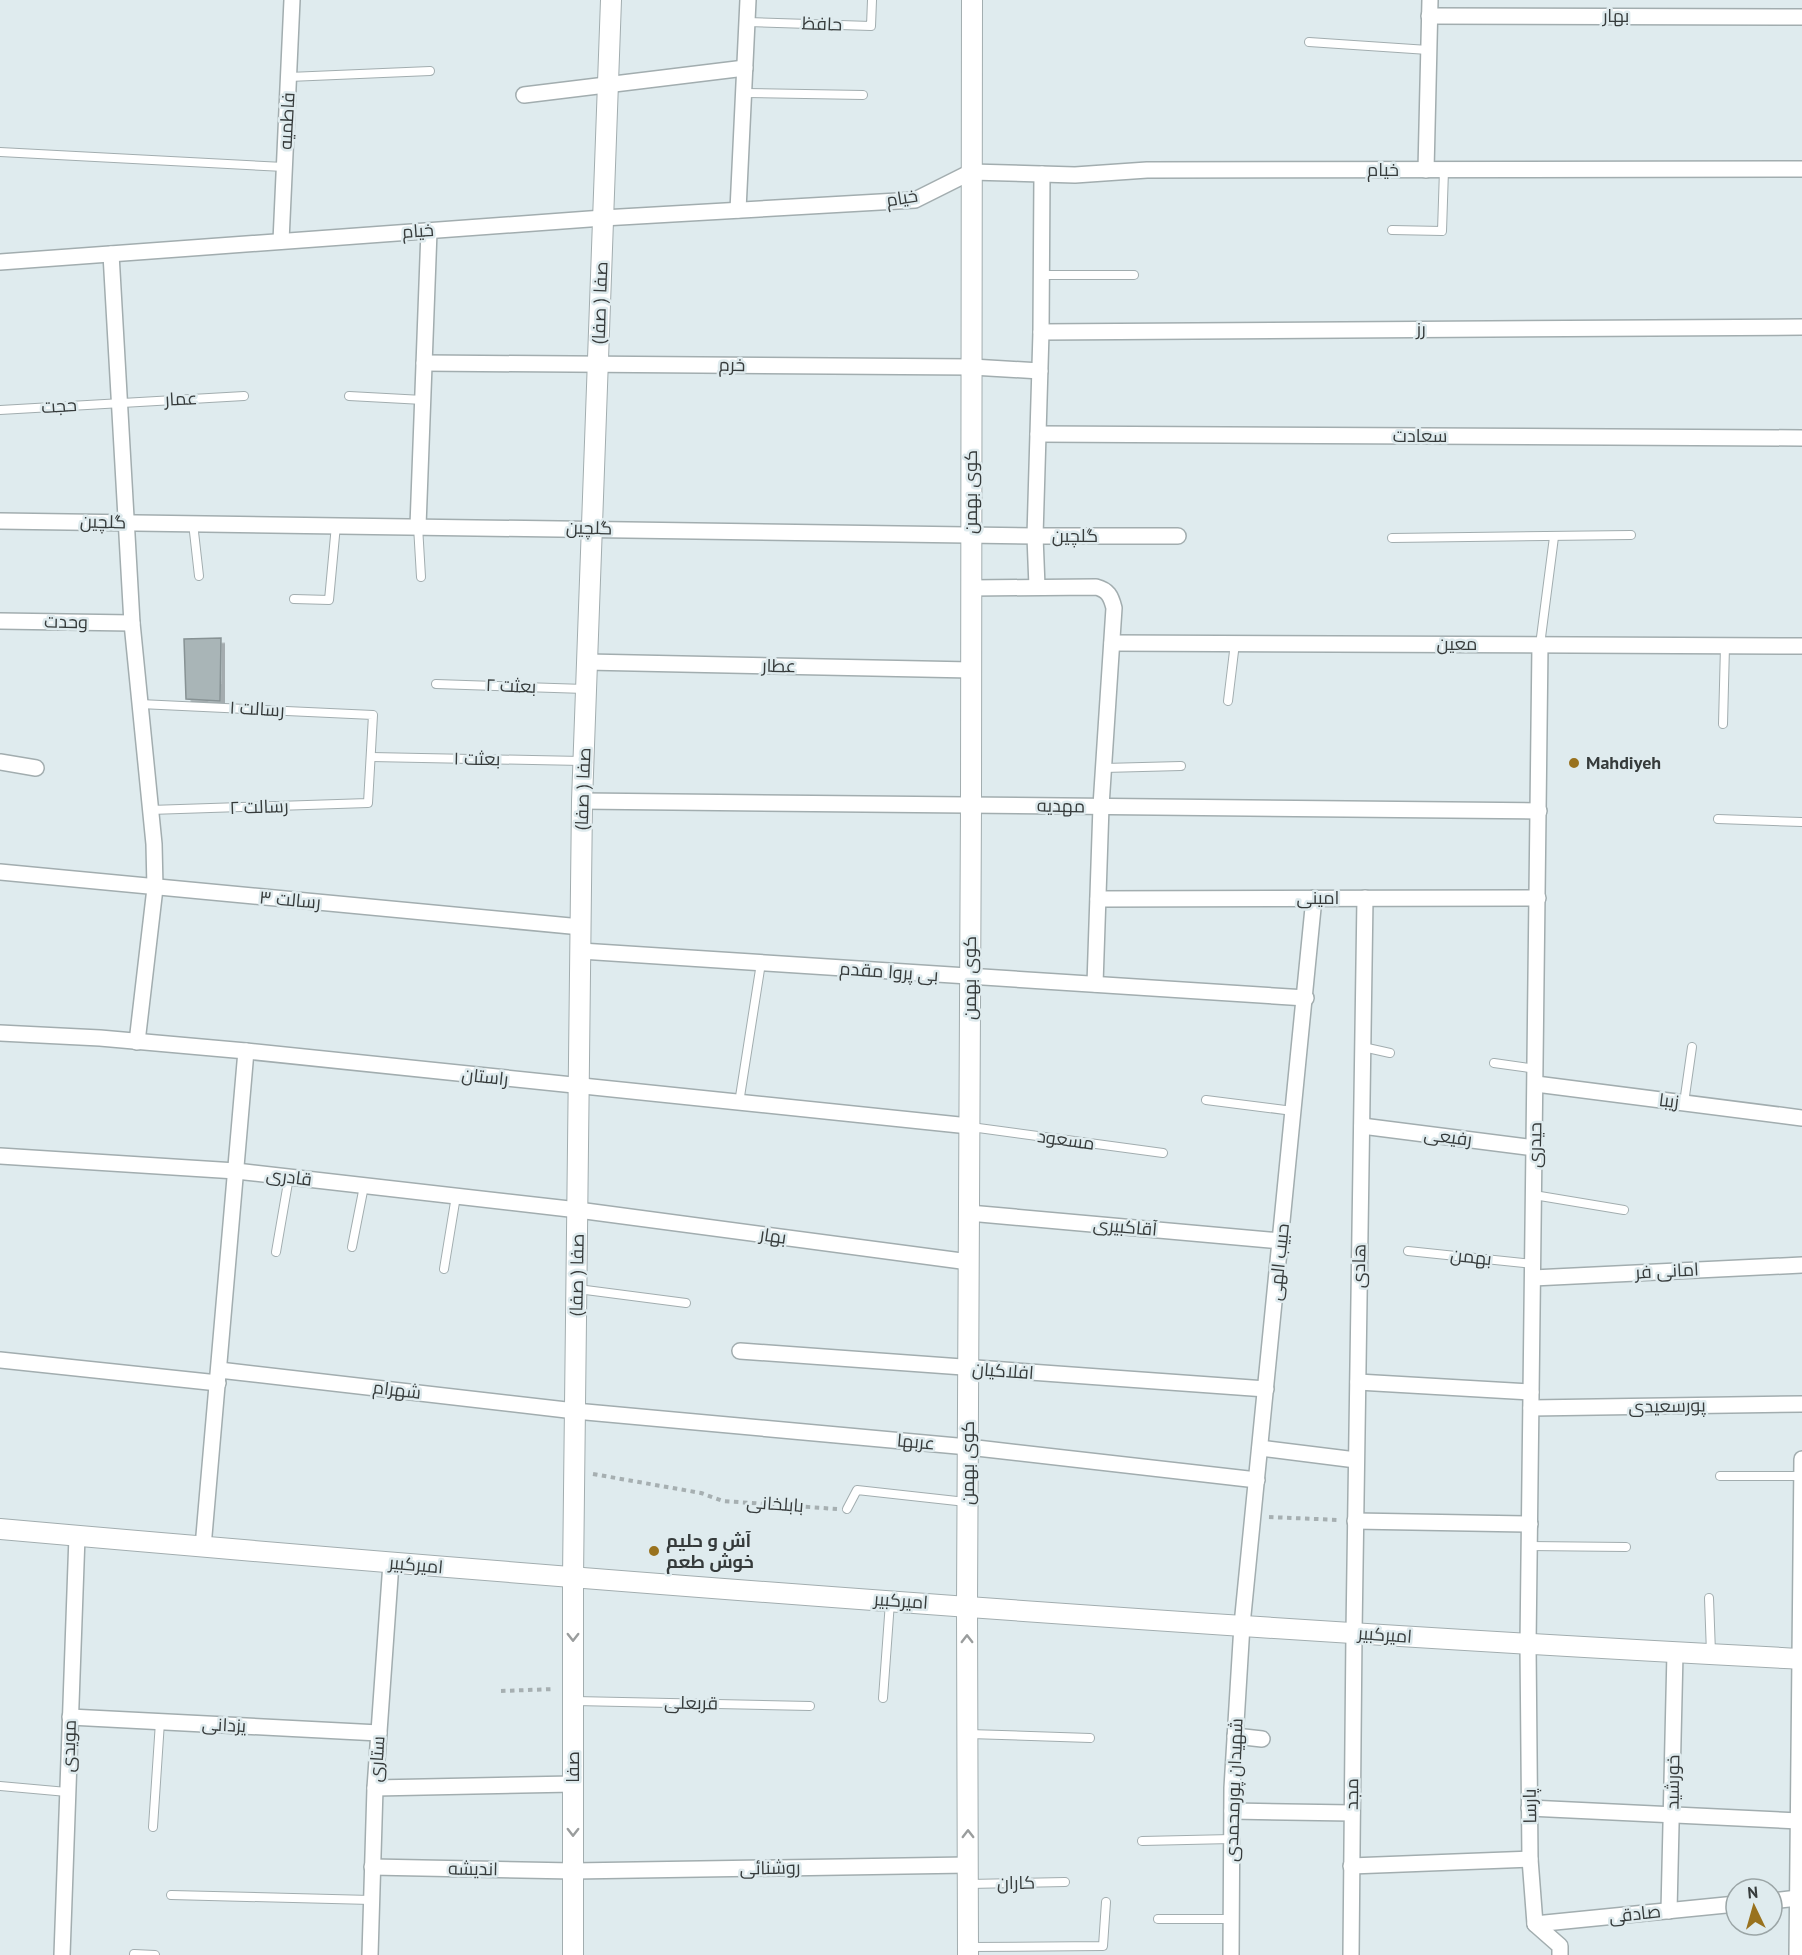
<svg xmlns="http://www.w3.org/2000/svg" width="1802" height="1955" font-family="'PT Sans',Cairo,sans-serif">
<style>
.building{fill:#a9b5b7;stroke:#879294;stroke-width:1.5;filter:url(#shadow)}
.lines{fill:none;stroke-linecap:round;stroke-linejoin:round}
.service-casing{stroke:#a2adaf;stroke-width:10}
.minor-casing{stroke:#a2adaf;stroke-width:18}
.tertiary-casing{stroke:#a2adaf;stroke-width:22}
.path{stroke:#a6afb1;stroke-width:4;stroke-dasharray:4.5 4.5;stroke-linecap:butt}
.service{stroke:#fff;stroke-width:8}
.minor{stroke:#fff;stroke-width:15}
.tertiary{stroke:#fff;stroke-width:20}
.oneway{stroke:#9a9d9d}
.poi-dot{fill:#99721e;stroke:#dfebee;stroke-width:2}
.labels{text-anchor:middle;stroke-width:5;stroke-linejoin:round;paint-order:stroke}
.street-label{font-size:18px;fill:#363b3b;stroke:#dfebee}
.poi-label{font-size:18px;font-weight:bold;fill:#363b3b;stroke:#dfebee;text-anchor:start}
</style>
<defs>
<filter id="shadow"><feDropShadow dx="5.5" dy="5.5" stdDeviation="0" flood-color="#0004"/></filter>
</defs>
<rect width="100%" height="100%" fill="#dfebee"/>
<path class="building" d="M221,638L220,701L186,699L184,639Z"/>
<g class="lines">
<defs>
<g id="service">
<path d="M747,22L871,26L872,0"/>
<path d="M1309,42L1428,50"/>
<path d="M289,77L430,71"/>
<path d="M744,93L863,95"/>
<path d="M0,152L284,167"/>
<path d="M1392,230L1442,231L1444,170"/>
<path d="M1041,275H1134"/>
<path d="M349,396L423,400"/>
<path d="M0,410L244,396"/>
<path d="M193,523L199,576"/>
<path d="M418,526L421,577"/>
<path d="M1392,538L1631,535"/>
<path d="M294,599L329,600L336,525"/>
<path d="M1540,645L1554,537"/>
<path d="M436,684L585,689"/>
<path d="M1228,701L1235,643"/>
<path d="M140,704L373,715L368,803L150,810"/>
<path d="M1723,724L1725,646"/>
<path d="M371,757L582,761"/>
<path d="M1104,768L1181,766"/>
<path d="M1718,819L1802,822"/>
<path d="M1363,1047L1390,1053"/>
<path d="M1494,1063L1536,1069"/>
<path d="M1206,1100L1293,1111"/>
<path d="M739,1103L761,963"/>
<path d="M1684,1103L1692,1047"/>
<path d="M971,1127L1163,1153"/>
<path d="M1534,1195L1624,1210"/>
<path d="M352,1247L364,1186"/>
<path d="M1408,1251L1533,1264"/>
<path d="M276,1252L289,1177"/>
<path d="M444,1269L456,1196"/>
<path d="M578,1289L686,1303"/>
<path d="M1720,1476H1802"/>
<path d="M847,1509L857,1490L966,1502"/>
<path d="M1529,1546L1626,1547"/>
<path d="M1709,1598L1711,1653"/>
<path d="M883,1698L890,1602"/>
<path d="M575,1701L810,1706"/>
<path d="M969,1734L1090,1738"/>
<path d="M0,1786L67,1792"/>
<path d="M153,1827L160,1722"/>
<path d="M1142,1841L1232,1839"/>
<path d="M969,1884L1065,1882"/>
<path d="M171,1895L371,1900"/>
<path d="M1158,1919H1231"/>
<path d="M969,1947L1103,1946L1106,1902"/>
<path d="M134,1954L155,1955"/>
</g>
<g id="minor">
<path d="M1429,16L1802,17"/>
<path d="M524,95L745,68"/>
<path d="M1426,170L1430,0"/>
<path d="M738,210L748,0"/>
<path d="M281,241L292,0"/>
<path d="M111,254L132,623L154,844L155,888L137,1042"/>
<path d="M0,262L603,218L915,200L971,172L1075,175L1147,170L1802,169"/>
<path d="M1041,332L1802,327"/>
<path d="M424,363L972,367L1040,371"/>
<path d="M1038,434L1802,438"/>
<path d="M0,521L1035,536H1178"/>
<path d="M418,526L429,231"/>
<path d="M1037,587L1035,536L1041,332L1042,174"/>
<path d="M971,588L1096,587C1108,590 1111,596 1114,608L1101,806L1095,984"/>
<path d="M0,621L132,623"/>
<path d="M1112,643L1802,646"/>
<path d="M1540,645L1528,1645L1530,1859L1535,1924L1560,1946V1955"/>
<path d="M587,662L971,670"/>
<path d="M0,762L36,768"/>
<path d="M582,801L1539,811"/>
<path d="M0,872L581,927"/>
<path d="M1098,899L1538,898"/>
<path d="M581,951L1306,998"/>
<path d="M0,1033L100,1038L246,1051L969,1126"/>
<path d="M1536,1084L1802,1118"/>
<path d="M1362,1126L1535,1148"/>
<path d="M0,1156L236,1171L578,1210L969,1262"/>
<path d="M969,1213L1281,1241"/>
<path d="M1533,1278L1802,1265"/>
<path d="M740,1351L1266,1389"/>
<path d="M0,1360L218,1383"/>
<path d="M219,1370L575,1411L968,1447L1257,1480"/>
<path d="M1358,1382L1531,1392"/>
<path d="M1531,1408L1802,1404"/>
<path d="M1260,1448L1356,1460"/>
<path d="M1355,1521L1530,1524"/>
<path d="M203,1547L246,1051"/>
<path d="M70,1717L379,1733"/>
<path d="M1235,1736L1262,1739"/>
<path d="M375,1788L573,1784"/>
<path d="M1529,1808L1799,1821"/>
<path d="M1232,1811L1352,1813"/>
<path d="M1351,1866L1530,1859"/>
<path d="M372,1867L573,1871L968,1865"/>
<path d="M1772,1901L1798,1898"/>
<path d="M1669,1911L1675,1653"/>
<path d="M1535,1924L1736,1904"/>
<path d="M62,1955L77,1536"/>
<path d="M370,1955L375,1788L391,1563"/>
<path d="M1231,1955L1232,1788L1242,1625L1314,898"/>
<path d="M1351,1955L1354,1633L1365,898"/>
<path d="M1797,1955L1802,1459"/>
</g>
<g id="tertiary">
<path d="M0,1529C600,1582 1201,1628 1802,1659"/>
<path d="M573,1955V1578L582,801L611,0"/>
<path d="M968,1955L967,1606L971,805L972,0"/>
</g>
</defs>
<use href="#service" class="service-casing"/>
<use href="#minor" class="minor-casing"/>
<use href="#tertiary" class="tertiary-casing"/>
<g class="path">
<path d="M593,1474L701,1493L723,1501L837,1509"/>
<path d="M1269,1517L1339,1520"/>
<path d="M501,1691L554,1689"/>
</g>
<use href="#service" class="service"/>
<use href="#minor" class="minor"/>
<use href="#tertiary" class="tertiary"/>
</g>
<defs><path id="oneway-chevron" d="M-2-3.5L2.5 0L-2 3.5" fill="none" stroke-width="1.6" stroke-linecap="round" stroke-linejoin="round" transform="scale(1.5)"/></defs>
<g class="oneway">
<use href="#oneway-chevron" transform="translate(573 1637) rotate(90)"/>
<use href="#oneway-chevron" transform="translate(967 1639) rotate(-90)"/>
<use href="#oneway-chevron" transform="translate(573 1832) rotate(90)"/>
<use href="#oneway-chevron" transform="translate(968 1834) rotate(-90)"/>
</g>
<g class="poi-dot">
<circle cx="1574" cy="763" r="6"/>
<circle cx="654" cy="1551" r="6"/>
</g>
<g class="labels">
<g class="street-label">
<text x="1616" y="22">بهار</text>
<text transform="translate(822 24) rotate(2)" y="6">حافظ</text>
<text transform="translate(287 121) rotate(-87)" y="6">فاطمیه</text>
<text x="1383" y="176">خیام</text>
<text transform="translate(902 198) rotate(-9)" y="6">خیام</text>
<text transform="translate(418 231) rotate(-4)" y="6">خیام</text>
<text transform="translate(600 303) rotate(-88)" y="6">صفا ( صفا)</text>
<text x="1421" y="335">رز</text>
<text transform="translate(732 365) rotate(1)" y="6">خرم</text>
<text transform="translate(181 399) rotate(-3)" y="6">عمار</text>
<text transform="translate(59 406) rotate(-4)" y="6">حجت</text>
<text x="1420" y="442">سعادت</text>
<text transform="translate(971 492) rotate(-90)" y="6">کوی بهمن</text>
<text transform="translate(103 522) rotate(1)" y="6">گلچین</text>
<text transform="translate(589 528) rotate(1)" y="6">گلچین</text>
<text x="1075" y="542">گلچین</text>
<text transform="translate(66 622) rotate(1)" y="6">وحدت</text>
<text x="1457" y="650">معین</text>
<text transform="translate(779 666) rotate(1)" y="6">عطار</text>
<text transform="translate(511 686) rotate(2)" y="6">بعثت ۲</text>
<text transform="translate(257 709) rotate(3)" y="6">رسالت ۱</text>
<text transform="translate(477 759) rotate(1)" y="6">بعثت ۱</text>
<text transform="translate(583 789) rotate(-88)" y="6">صفا ( صفا)</text>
<text transform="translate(1061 806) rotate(1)" y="6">مهدیه</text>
<text transform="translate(259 807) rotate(-2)" y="6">رسالت ۲</text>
<text x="1318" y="904">امینی</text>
<text transform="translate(290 900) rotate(5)" y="6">رسالت ۳</text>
<text transform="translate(889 972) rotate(4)" y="6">بی پروا مقدم</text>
<text transform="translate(970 978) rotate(-90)" y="6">کوی بهمن</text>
<text transform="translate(485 1077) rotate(6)" y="6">راستان</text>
<text transform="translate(1669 1101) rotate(7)" y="6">زیبا</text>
<text transform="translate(1448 1137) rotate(7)" y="6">رفیعی</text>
<text transform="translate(1066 1140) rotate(8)" y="6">مسعود</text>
<text transform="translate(1535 1145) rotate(-89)" y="6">حیدری</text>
<text transform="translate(289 1177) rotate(7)" y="6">قادری</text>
<text transform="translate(1125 1227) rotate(5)" y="6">آقاکبیری</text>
<text transform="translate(773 1236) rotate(8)" y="6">بهار</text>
<text transform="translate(1471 1257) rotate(6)" y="6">بهمن</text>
<text transform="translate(1279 1262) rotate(-84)" y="6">حبیب الهی</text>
<text transform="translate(1359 1266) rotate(-89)" y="6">هادی</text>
<text transform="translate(1667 1271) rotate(-3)" y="6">امانی فر</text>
<text transform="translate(577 1275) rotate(-89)" y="6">صفا ( صفا)</text>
<text transform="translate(1003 1371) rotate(4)" y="6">افلاکیان</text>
<text transform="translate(397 1390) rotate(7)" y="6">شهرام</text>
<text transform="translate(1667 1406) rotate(-1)" y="6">پورسعیدی</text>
<text transform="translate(916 1442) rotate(5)" y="6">عربها</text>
<text transform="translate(968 1463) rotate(-90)" y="6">کوی بهمن</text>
<text transform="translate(775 1504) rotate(4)" y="6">بابلخانی</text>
<text transform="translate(416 1565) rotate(5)" y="6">امیرکبیر</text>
<text transform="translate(901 1601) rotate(4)" y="6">امیرکبیر</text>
<text transform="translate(1385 1635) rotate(4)" y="6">امیرکبیر</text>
<text transform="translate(691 1703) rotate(1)" y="6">قربعلی</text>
<text transform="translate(224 1725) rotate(3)" y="6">یزدانی</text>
<text transform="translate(69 1746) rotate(-88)" y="6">مویدی</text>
<text transform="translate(377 1759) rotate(-86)" y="6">ستاری</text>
<text transform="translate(573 1767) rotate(-90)" y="6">صفا</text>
<text transform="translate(1673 1782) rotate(-89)" y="6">خورشید</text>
<text transform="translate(1234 1790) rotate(-88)" y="6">شهیدان پورمحمدی</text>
<text transform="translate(1352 1794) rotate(-89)" y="6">مجد</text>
<text transform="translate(1530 1806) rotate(-91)" y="6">پارسا</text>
<text transform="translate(770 1868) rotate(-1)" y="6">روشنائی</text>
<text transform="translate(473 1869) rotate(1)" y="6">اندیشه</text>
<text transform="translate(1016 1883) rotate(-1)" y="6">کاران</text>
<text transform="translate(1635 1914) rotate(-6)" y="6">صادقی</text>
</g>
<g class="poi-label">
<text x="1586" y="769">Mahdiyeh</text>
<text x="666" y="1547">آش و حلیم<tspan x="666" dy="21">خوش طعم</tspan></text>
</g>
</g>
<g transform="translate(1754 1907) rotate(355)"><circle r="28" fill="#dfebee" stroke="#9ba5a6" stroke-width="1.5"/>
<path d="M0-4.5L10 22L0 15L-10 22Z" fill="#99721e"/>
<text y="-9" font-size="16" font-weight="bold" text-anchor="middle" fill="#363b3b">N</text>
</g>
</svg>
